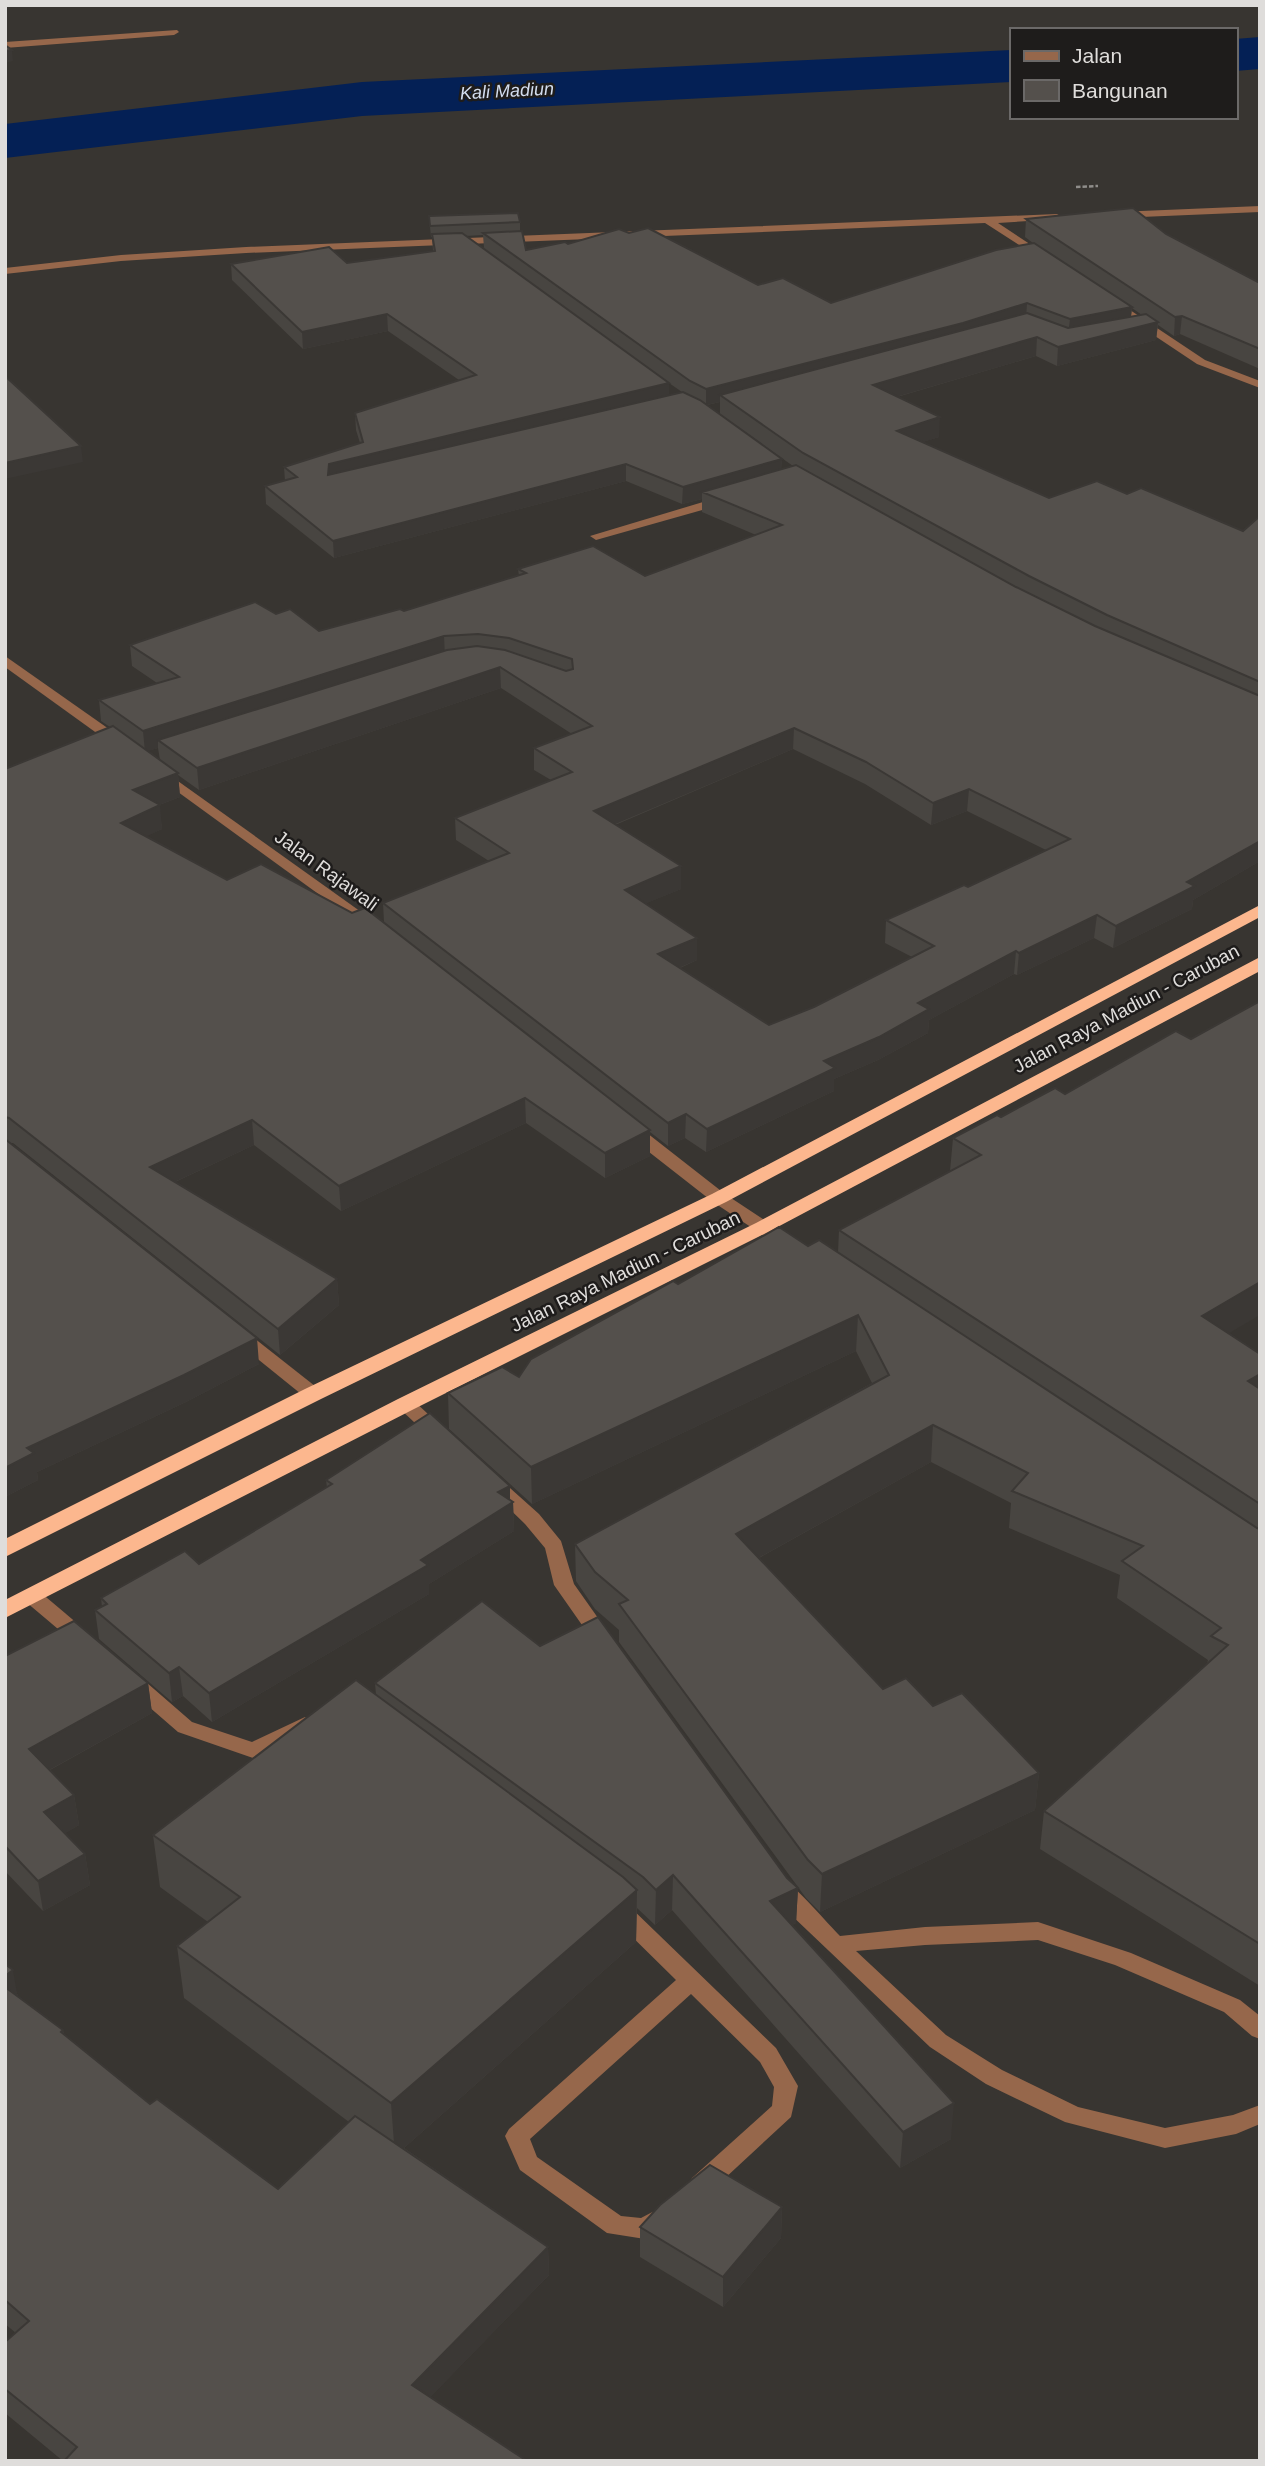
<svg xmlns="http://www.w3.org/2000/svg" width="1265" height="2466" font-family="Helvetica,sans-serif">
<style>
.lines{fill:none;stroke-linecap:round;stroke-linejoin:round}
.river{fill:#042055;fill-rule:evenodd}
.path{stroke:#8f8d8a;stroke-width:2.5;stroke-dasharray:4.5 2;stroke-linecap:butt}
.minor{fill:#96674b;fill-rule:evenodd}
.highway{fill:#fcb78e;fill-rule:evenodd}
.wall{fill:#484541;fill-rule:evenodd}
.shaded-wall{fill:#3b3835}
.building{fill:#54504c;stroke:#3b3835;stroke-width:2;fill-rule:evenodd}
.labels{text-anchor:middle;stroke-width:5;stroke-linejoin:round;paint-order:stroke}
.far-water-label{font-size:18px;font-style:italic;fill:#d3ddee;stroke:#1e1c1b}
.street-label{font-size:19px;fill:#dfdddb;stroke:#1e1c1b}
</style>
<rect width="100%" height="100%" fill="#383531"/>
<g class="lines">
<g class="river">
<path d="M1260,37V69L1235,71V39Z"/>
<path d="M1011,50V82L362,116L5,158V124L362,82Z"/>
</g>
<path class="path" d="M1076,187L1098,186"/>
<g class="minor">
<path d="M177,30L179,32L174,35L5,48V42Z"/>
<path d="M1260,206V212L1117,218L1112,215L1117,212Z"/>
<path d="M1057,214L1062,217L1061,219L998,223L1048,256V260L1044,261L985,223L246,253L121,261L5,274V268L121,255L246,247Z"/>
<path d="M1107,300H1115L1205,360L1260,381V388L1197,364L1107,304Z"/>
<path d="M723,496L727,497V503L596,540L590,536Z"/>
<path d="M5,656L126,741V747H116L5,667Z"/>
<path d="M161,769L378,924L381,927L378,930H368L156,776L154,773Z"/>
<path d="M632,1125L638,1126L725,1194L796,1241L799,1245L796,1249H784L713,1202L626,1134L624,1130L626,1126Z"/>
<path d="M239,1329L245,1331L320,1390L322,1394L320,1398H306L233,1339L230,1335Z"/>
<path d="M406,1398L413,1400L445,1430L447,1434L445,1438H431L399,1408L397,1404L399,1400Z"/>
<path d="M493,1477L500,1479L539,1514L561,1541L574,1584L610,1635L613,1640L610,1645H596L554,1585L545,1548L525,1524L483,1483L486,1479Z"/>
<path d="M33,1590L40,1592L91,1635L94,1640L91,1645H77L26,1602L23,1597L26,1592Z"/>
<path d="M132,1674L139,1676L192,1722L252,1742L305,1717L312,1720L315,1725L312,1730L253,1758L178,1732L125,1686L122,1681L125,1676Z"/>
<path d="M784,1881C794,1884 829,1925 840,1936L925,1927L1038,1922L1131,1953L1240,2000L1260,2016V2039L1252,2036L1224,2012L1115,1965L1038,1940L925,1945L856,1951L946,2035L1002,2070L1078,2107L1165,2128L1233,2115L1260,2105V2124L1236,2134L1165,2148L1065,2122L986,2084L930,2047L788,1912L773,1889L776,1883Z"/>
<path d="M620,1903L628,1905L776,2048L798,2086L791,2117L710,2192L701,2195L692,2192L689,2185L692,2178L772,2106L774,2087L760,2062L691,1994L530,2139L537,2157L621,2216L641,2218L660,2208L669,2211L672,2218L669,2225L645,2239L607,2233L520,2170L505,2136L509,2129L676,1980L612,1917L609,1911L612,1905Z"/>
</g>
<g class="highway">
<path d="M1260,905V917L726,1202L321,1399L5,1557V1539L305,1389L712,1194Z"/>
<path d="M1260,957V971L770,1231L414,1409L5,1618V1600L398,1399L756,1223Z"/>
</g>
</g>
<g class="wall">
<path d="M429,216L520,222V231L526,250L568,244L758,285L831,303L1033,243L1025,237L1026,219L1166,234L1260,283V369L1180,334L1174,336L1158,325L1156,340L1057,366L1036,356L897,397L939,437L922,442L1049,498L1127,494L1243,531L1260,516V861L1193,900L1192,909L1113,948L1094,938L1017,975L1014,974L929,1020L928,1033L878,1060L834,1079V1091L706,1152L685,1138L668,1146L650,1132V1156L605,1178L526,1123L341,1211L254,1145L175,1182L337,1279L339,1305L280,1355L13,1143H10L259,1364L186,1402L37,1472L38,1480L5,1497V769L110,727L101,721L99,700L157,683L132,666L130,645L276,614L319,631L404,611L519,576L518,569L645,576L756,535L702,512V499L682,504L626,481L334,558L266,504L265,486L285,481L284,467L360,443L356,430L355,413L459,380L388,331L303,349L232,280L231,264L347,263L433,251L432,237H431ZM483,235L484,248L465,236ZM1132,308L1142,315L1131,317ZM669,383L682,392L669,395ZM720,402V414L793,466L781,469L782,459L707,405ZM501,688L572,734L534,748V770L551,780L455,818L456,840L489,861L383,903L384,922L352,913L227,880L146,836L162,829L159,805L180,797L178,775L199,790ZM158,748L160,760L147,751ZM793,749L865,784L931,825L967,811L1046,850L968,887L886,920L885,943L912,957L814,1007L769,1025L680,968L697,960L646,903L681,889L615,825Z"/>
<path d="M997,1115L1229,1333L1260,1354V1986L1040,1849L1044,1811L1207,1664L1208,1660L1117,1598L1120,1575L1009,1528L1011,1503L931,1462L759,1558L883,1689L933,1706L1039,1773L1035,1810L820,1912L806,1898L619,1642V1630L595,1609L576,1581L575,1544L872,1383L856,1351L532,1504L449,1429L448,1393L519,1377L678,1284L808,1246L838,1252L839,1230L950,1171L953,1138Z"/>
<path d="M326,1480L510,1500L513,1502L514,1531L429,1584V1594L212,1722L183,1696L172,1702L99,1639L95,1610L102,1607L101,1598L199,1564L327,1488Z"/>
<path d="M5,1656L148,1683L152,1713L50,1770L74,1795L79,1825L65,1833L85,1854L90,1885L43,1911L5,1871Z"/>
<path d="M375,1683L787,1878L798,1888L796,1923L792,1925L951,2139L900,2168L672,1910L655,1925L637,1908L636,1942L404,2148L548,2247L549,2275L430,2397L527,2461H63L5,2413V2342L16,2333L5,2324V1964L18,1996L63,2030L64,2035L150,2104L278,2189L349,2122L184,1998L177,1946L208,1922L160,1887L153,1835L376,1695Z"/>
<path d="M782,2207L781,2238L723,2307L640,2257V2227Z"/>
</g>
<g class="shaded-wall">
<path d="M5,5H19L5,9Z"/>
<path d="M12,50L13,61L5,63V51Z"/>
<path d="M1027,303L1026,319L720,395V402L706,405V389Z"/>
<path d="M1132,307L1130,324L1068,335L1070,319Z"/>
<path d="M387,314L388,331L303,349L302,332Z"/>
<path d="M1182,316L1180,334L1174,336L1175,317Z"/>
<path d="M1158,322L1156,340L1057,366L1058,347Z"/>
<path d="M1037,337L1036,356L872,404L873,385Z"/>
<path d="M669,383V400L328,475L329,464Z"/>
<path d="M940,417L939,437L896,451L897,431Z"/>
<path d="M81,446L83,462L5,479V463Z"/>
<path d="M782,459L781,476L702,492V499L682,504L683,487Z"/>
<path d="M626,464V481L334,558L333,541Z"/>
<path d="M444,636L445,657L158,740V748L145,752L143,731Z"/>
<path d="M500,667L501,688L199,790L197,768Z"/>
<path d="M794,728L793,749L594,833V811Z"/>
<path d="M178,773L180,797L135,814L133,790Z"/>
<path d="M969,789L967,811L931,825L933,803Z"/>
<path d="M160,805L162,829L124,847L121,823Z"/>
<path d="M1260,841V861L1193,900L1192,909L1113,948L1116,926L1187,882Z"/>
<path d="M681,866V889L625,912V890Z"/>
<path d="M1097,915L1094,938L1017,975L1019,953Z"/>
<path d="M697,938V960L658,977V954Z"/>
<path d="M1016,951L1014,974L929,1020L928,1033L878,1060L834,1079V1091L706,1152L707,1129L824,1061L918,1003Z"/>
<path d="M525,1098L526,1123L341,1211L339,1186Z"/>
<path d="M686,1114L685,1138L668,1146V1123Z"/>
<path d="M252,1120L254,1145L153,1192L150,1167Z"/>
<path d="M650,1130V1156L605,1178V1153Z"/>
<path d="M337,1279L339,1305L280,1355L278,1329Z"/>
<path d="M1260,1282V1315L1197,1352L1202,1316Z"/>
<path d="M858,1315L856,1351L532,1504L531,1467Z"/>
<path d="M257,1338L259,1364L186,1402L37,1472L38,1480L5,1497V1468L27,1448Z"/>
<path d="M1260,1374V1407L1248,1381Z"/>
<path d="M933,1425L931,1462L735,1571L736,1534Z"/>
<path d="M510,1486V1504L513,1502L514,1531L429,1584V1594L212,1722L209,1693L498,1492Z"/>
<path d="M179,1667L183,1696L172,1702L169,1673Z"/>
<path d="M148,1683L152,1713L33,1779L29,1749Z"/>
<path d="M1039,1773L1035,1810L820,1912L822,1874Z"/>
<path d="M74,1795L79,1825L49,1843L44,1812Z"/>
<path d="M85,1854L90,1885L43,1911L38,1881Z"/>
<path d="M673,1875L672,1910L655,1925L656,1890Z"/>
<path d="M798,1888L796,1923L769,1936L770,1901Z"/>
<path d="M637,1890L636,1942L395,2156L391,2103Z"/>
<path d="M13,1970L18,1999L5,2009V1976Z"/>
<path d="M954,2103L951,2139L900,2168L903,2132Z"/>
<path d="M782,2207L781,2238L723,2307V2277Z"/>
<path d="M548,2247L549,2275L414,2414L412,2385Z"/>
</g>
<g class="building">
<path d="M5,45L12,50L5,51Z"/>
<path d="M1133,208L1166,234L1260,283V349L1182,316L1175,317L1026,219Z"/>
<path d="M518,213L520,222L430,226L429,216Z"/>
<path d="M648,228L758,285L783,278L831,303L996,250L1034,243L1132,307L1070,319L1027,303L963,323L706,389L690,381L483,233L522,231L526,250L565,242L568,244L619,229L629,233Z"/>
<path d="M462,233L669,383L329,464L328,475L683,392L700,400L782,459L683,487L626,464L333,541L265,486L297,477L284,467L363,442L355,413L476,375L387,314L302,332L231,264L329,247L347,263L435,251L432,234Z"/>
<path d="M1027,313L1068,328L1146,314L1158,322L1058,347L1037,337L873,385L940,417L897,431L1049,498L1097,481L1127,494L1141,488L1243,531L1260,516V682L1107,615L1029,576L803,453L720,395Z"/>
<path d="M5,376L81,446L5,463Z"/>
<path d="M796,465L1016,587L1095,626L1260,696V841L1187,882L1195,886L1116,926L1097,915L1019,953L1016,951L918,1003L929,1009L879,1037L824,1061L835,1068L707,1129L686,1114L668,1123L383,903L509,853L455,818L572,772L534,748L592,726L500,667L197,768L158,740L447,650L477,646L505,650L566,671L573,669L572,659L509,638L478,634L444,636L143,731L99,700L179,677L130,645L255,602L276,614L290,609L319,631L400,609L404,611L526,573L518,569L593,546L645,576L782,525L702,492ZM794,728L866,762L933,803L969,789L1070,839L968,887L964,885L886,920L934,946L814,1007L769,1025L658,954L697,938L625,890L681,866L594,811Z"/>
<path d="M113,726L178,773L133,790L160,805L121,823L227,880L261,864L352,913L365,908L650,1130L605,1153L525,1098L339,1186L252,1120L150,1167L337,1279L278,1329L9,1118L5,1117V769Z"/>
<path d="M1260,1001V1282L1202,1316L1260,1354V1374L1248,1381L1260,1389V1504L839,1230L981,1155L953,1138L997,1115L1001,1117L1055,1088L1065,1094L1176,1031L1191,1039Z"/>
<path d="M5,1139L257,1338L184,1375L27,1448L34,1453L5,1468Z"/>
<path d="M779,1227L808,1246L819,1240L1257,1528L1260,1529V1944L1044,1811L1228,1645L1211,1636L1221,1628L1122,1561L1143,1546L1012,1491L1028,1473L933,1425L736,1534L883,1689L906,1678L933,1706L962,1693L1039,1773L822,1874L808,1860L619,1604L628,1600L595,1572L575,1544L889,1375L858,1315L531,1467L448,1393L502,1367L519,1377L531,1359L673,1281L678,1284Z"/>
<path d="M430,1413L510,1486L498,1492L513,1502L421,1560L428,1565L209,1693L179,1667L169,1673L95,1610L107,1604L101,1598L185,1551L199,1564L332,1484L326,1480Z"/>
<path d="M482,1601L540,1646L598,1617L787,1878L798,1888L770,1901L954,2103L903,2132L673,1875L656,1890L643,1877L375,1683Z"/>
<path d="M74,1621L148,1683L29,1749L74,1795L44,1812L85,1854L38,1881L5,1846V1656Z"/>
<path d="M356,1680L623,1877L637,1890L391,2103L177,1946L240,1897L153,1835Z"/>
<path d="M5,1964L13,1970L5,1976Z"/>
<path d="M5,1987L63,2030L61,2032L150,2104L157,2099L278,2189L355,2116L548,2247L412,2385L527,2461H64L77,2447L5,2389V2342L29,2321L5,2300Z"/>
<path d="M710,2165L782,2207L723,2277L640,2227L660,2205Z"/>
</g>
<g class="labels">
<g class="far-water-label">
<text transform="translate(507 91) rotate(-3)" y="6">Kali Madiun</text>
</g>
<g class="street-label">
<text transform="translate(327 870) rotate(36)" y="7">Jalan Rajawali</text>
<text transform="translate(1126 1008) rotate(-28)" y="7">Jalan Raya Madiun - Caruban</text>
<text transform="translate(625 1271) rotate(-26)" y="7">Jalan Raya Madiun - Caruban</text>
</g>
</g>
<rect width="1265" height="2466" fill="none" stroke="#dfdddb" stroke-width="14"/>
<rect x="1010" y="28" width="228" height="91" fill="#1e1c1b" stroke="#6b6968" stroke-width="2"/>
<rect x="1024" y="51" width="35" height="10" fill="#96674b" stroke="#6b6968" stroke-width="2"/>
<text x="1072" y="63" font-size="21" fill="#dfdddb">Jalan</text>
<rect x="1024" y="80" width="35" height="21" fill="#54504c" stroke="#6b6968" stroke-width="2"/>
<text x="1072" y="98" font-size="21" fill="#dfdddb">Bangunan</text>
</svg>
